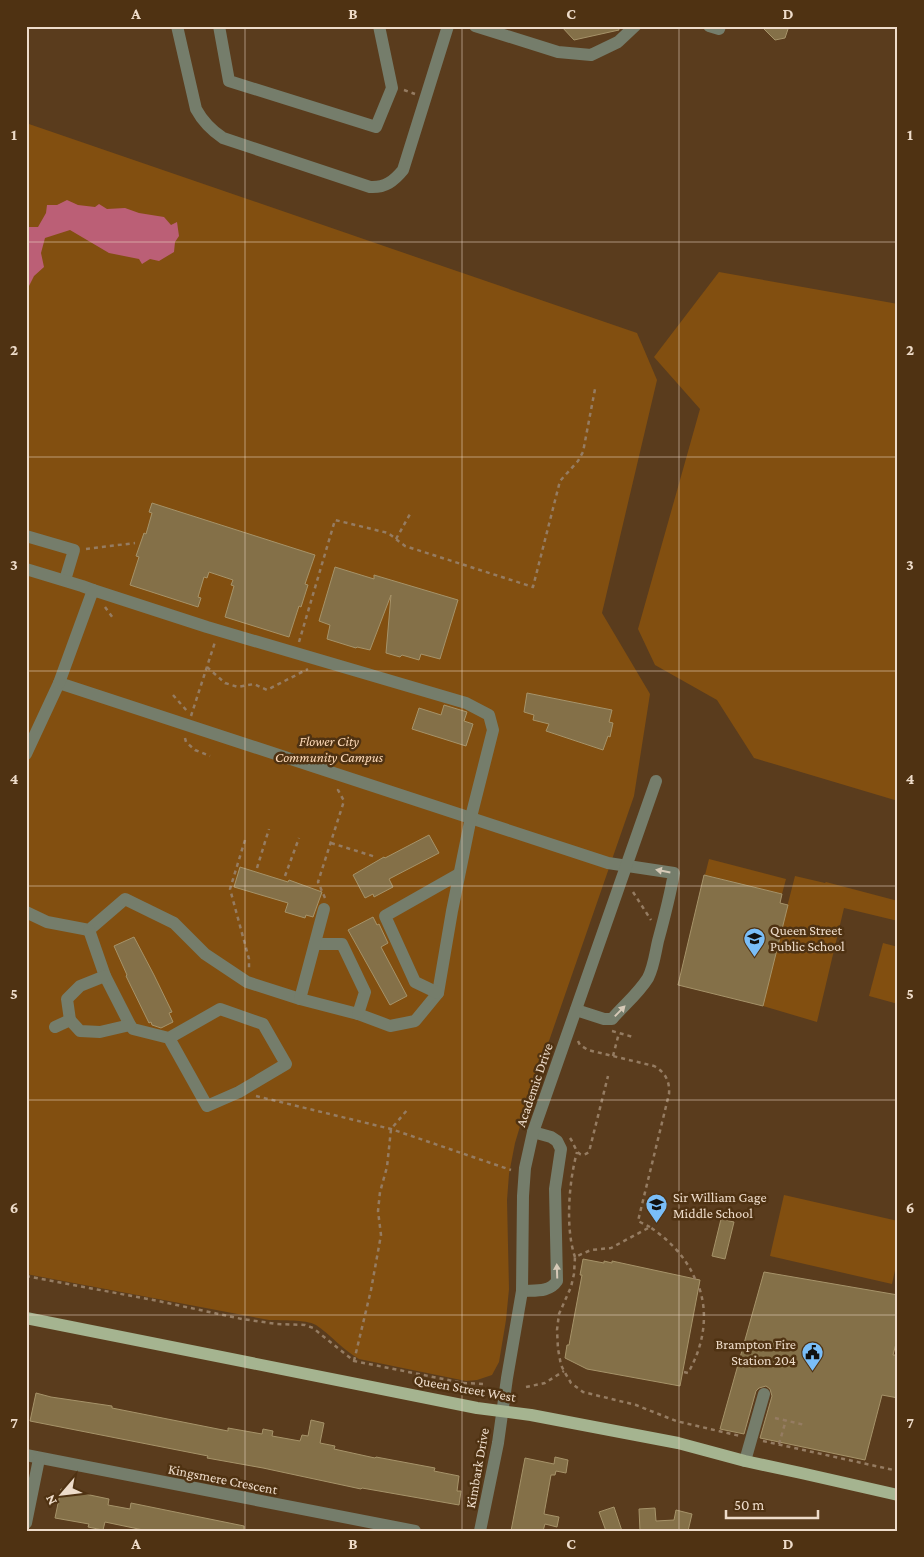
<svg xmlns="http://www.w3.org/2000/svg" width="924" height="1557" font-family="'Crimson Pro',serif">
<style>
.green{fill:#824f10}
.water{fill:#bb5f76}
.building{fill:#847048;stroke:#a69369}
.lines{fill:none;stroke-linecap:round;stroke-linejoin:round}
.path{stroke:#957c62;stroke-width:2.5;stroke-dasharray:4 4;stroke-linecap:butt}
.minor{stroke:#757d6b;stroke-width:12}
.major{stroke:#a5b490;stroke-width:12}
.oneway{fill:#d6c9b7}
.grid{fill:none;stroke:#eedcca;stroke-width:1;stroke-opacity:0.55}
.labels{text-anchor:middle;stroke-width:5;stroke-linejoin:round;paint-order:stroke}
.park-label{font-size:14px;font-style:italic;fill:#fdd9b7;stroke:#4f3212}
.poi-label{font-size:14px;fill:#eedcca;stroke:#4f3212;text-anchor:start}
.street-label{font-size:14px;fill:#eedcca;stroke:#4f3212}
.neatline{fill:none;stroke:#eedcca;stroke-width:2}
.grid-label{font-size:16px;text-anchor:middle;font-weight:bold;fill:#eedcca}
</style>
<rect width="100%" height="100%" fill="#5a3c1d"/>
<g class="green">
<path d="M26,123L637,333L657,380L602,613L650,694L634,796L524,1113L515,1143L509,1174L507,1200L509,1289L506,1320L499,1362L492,1375L477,1380L466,1381L359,1359C343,1350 331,1335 316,1325C305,1319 282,1321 269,1320L26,1274Z"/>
<path d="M719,272L898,304V801L754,758L717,700L655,665L638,629L700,409L654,357Z"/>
<path d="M709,859L786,879L782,894L705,875Z"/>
<path d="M795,876L825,883L826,882L898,901V921L844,908L817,1022L763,1006L766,989Z"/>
<path d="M883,943L898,947V1004L869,996Z"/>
<path d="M784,1195L898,1221V1256L892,1284L770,1256Z"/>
</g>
<path class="water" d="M67,200L78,205L95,207L99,204L107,209L125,208L139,213L164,217L171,225L177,222L179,236L175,242L174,252L159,261L150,259L142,264L139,259L109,253L70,230L45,238L41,253L44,267L34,276L26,292V227H38L46,213L47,205H57Z"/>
<g class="building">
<path d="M561,26H618L619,30L574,40Z"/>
<path d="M761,26H789L785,38L775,40Z"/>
<path d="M152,503L315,555L305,584L308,585L301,607L299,606L289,637L225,617L234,586L231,585L233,580L209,572L207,578L204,577L198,597L201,598L198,607L130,585L139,557L136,556L144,533L146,534L152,513L149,512Z"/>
<path d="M335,567L374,579V575L458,600L440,659L421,654L419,660L402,655L400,657L386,653L391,595L370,650L357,647L356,648L327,639L330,625L319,621Z"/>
<path d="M527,693L612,710L609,722L613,723L610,737L608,736L603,750L546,731L549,724L533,720L534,715L524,712Z"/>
<path d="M444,705L467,712L464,721L473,724L466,746L412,729L419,708L441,715Z"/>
<path d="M429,835L439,853L389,879L393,887L374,897L373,894L365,898L353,875L384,857L385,858Z"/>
<path d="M240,867L288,882L289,880L322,892L313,917L306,915L305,918L285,912L288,903L234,887Z"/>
<path d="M704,875L782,894L780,903L788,905L763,1006L678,985Z"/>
<path d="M373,917L377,925L379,924L388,943L381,947L407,996L390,1005L348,930Z"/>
<path d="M134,937L154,975L172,1012L169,1013L173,1022L161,1028L152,1025L151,1022L149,1023L126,976L127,975L114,946Z"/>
<path d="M721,1219L734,1222L725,1259L712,1256Z"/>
<path d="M583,1259L604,1263V1261L612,1263V1261L700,1280L680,1386L587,1369L565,1358L567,1345H569L582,1275H580Z"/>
<path d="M764,1272L898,1295V1336L893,1355H898V1398L882,1395L865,1460L760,1438L772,1396L770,1389L766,1386L759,1388L756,1391L744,1434L720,1429Z"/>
<path d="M36,1393L51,1397L112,1406V1408L228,1431V1428L262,1434L263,1429L273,1431L272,1436L300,1441L302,1435L308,1436L311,1420L324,1423L320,1443L335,1446L334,1449L375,1458L376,1457L435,1468L434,1471L459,1476L457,1491H461L459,1505L362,1488L361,1489L263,1468L207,1458L208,1456L30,1421Z"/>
<path d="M555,1457L568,1460L566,1473L556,1471L555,1475H551L544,1514L559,1517L557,1527L545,1524L543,1531H511L525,1458L554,1464Z"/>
<path d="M61,1489L109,1499L108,1505L130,1509L131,1503L244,1526V1531H148L105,1522L103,1530L88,1527L89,1524L55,1518Z"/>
<path d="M614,1507L622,1531H606L599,1512Z"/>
<path d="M655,1508L656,1521L674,1520L676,1510L692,1514L688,1531H640L639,1509Z"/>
</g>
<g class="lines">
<g class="path">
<path d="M404,90L415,94"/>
<path d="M396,539L410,514"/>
<path d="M86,549L135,543"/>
<path d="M105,607L113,618"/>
<path d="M299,642L335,520L388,533L405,546L533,587L560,481L578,461L583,452L595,389"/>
<path d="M207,667L225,683L238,687L254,684L267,690L308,669"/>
<path d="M173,695L187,711"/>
<path d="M191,716L215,642"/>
<path d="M185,738L186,742L195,750L210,756"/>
<path d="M245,840L230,889L249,959V969"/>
<path d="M331,843L376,857"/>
<path d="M257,868L269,829"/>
<path d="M285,876L299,838"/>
<path d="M633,892L651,920"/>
<path d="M325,898L318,882L344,801L338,790L339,786"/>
<path d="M612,1031L633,1037"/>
<path d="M578,1041L580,1045L588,1050L654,1066C665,1072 670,1081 669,1094L638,1221L650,1227"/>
<path d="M613,1056L619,1033"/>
<path d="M256,1096L391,1129L511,1170"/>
<path d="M570,1138C576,1146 577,1161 589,1152L608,1076"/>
<path d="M575,1257C565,1228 569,1181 577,1152"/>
<path d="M26,1276L158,1301L242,1319L277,1324L305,1325L313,1328L354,1361L463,1383L485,1384"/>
<path d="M695,1279C686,1257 669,1240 650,1227L611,1248L591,1250L575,1257L574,1274L571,1287L559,1314L557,1330L558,1349L561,1365L564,1371L571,1383L583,1392L636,1405L676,1421L740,1436"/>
<path d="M354,1361L371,1290L381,1235L378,1211L380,1192L387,1167L391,1129L408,1109"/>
<path d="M684,1372L688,1373C703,1347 709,1316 699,1287"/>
<path d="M526,1387L545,1383L564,1371"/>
<path d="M775,1418L805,1425"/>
<path d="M763,1441L898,1471"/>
<path d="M779,1444L786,1420"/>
</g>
<g class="minor">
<path d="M177,26L196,109C203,122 211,130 223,138L370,187C385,188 394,181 403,170L448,26"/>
<path d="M219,26L229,81L376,127L392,88L379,26"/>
<path d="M475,26L558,52L591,55L618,42L635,26"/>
<path d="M709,26L719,29L720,26"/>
<path d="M26,536L74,550L65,580"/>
<path d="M26,569L82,586L93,590"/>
<path d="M26,754L59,683L608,863L674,873C670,896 664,919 658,941C655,954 654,966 648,978C638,994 624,1005 612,1019H604L576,1010"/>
<path d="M26,912L47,922L89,930L125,899L174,923L205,954L247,982L300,999L358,1014L390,1026L415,1021L438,993L452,911L471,817L493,730L489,715L466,703L207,627L93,590L59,683"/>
<path d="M89,930L105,976L130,1025L133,1029L169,1038L207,1106L239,1092L286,1064L263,1024L220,1009L169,1038"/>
<path d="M315,944H342L365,992L358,1014"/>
<path d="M438,993L415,982L385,916L459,874"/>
<path d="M300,999L324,909"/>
<path d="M70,1020L67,999L80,986L105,976"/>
<path d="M55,1027L70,1020L80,1031L100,1032L130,1025"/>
<path d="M522,1291C534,1290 549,1293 557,1281L555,1189L561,1149L557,1141L551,1137L533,1132"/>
<path d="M26,1455L415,1531"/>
<path d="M745,1461L764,1394"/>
<path d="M26,1523L39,1459"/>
<path d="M480,1531L498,1443L507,1378L522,1291L523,1196L525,1168L533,1132L656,781"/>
</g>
<path class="major" d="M26,1318L477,1408L531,1415L678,1443L745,1461L801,1473L898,1495"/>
</g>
<defs><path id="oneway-solid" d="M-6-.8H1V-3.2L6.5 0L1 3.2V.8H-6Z" transform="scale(1.25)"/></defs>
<g class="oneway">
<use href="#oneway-solid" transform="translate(663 871) rotate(-169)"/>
<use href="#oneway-solid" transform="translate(620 1011) rotate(-46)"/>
<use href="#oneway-solid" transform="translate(557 1271) rotate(-92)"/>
</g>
<path class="grid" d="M245,26V1531M462,26V1531M679,26V1531M26,242H898M26,457H898M26,671H898M26,886H898M26,1100H898M26,1315H898"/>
<defs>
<symbol id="school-pin" viewBox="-11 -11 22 30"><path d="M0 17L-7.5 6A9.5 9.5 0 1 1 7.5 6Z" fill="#7abef8" stroke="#4f3212"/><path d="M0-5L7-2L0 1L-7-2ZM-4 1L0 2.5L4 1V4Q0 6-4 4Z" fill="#111"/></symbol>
<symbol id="civic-pin" viewBox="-11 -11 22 30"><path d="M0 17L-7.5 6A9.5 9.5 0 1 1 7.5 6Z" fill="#7abef8" stroke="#4f3212"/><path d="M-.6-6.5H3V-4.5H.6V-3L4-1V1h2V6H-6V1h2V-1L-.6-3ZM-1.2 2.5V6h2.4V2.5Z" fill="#111"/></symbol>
</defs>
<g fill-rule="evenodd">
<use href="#school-pin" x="742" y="926" width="25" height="34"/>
<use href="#school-pin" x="644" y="1192" width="25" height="34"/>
<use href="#civic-pin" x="800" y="1340" width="25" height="34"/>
</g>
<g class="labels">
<g class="park-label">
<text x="329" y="746">Flower City<tspan x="329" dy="16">Community Campus</tspan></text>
</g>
<g class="poi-label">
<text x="770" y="935">Queen Street<tspan x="770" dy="16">Public School</tspan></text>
<text x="673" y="1202">Sir William Gage<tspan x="673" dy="16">Middle School</tspan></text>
<text x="796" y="1349" text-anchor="end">Brampton Fire<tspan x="796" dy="16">Station 204</tspan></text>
</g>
<g class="street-label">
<text transform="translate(534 1085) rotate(-71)" y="5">Academic Drive</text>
<text transform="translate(465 1388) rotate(10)" y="5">Queen Street West</text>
<text transform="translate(477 1468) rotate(-80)" y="5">Kimbark Drive</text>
<text transform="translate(223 1479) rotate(11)" y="5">Kingsmere Crescent</text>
</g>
</g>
<rect width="924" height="1557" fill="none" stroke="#4f3212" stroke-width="55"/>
<g transform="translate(62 1494) rotate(242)" stroke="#4f3212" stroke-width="4" paint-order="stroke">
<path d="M0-4L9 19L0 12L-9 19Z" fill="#eedcca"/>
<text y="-8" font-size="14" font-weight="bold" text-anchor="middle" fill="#eedcca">N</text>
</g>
<path d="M726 1510v8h92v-8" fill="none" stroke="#eedcca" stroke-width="2.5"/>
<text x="734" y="1510" font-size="15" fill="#eedcca" stroke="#4f3212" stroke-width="4" paint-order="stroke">50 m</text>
<rect x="28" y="28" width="868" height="1502" class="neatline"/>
<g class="grid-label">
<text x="136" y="19">A</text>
<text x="353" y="19">B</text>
<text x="571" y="19">C</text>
<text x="788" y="19">D</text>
<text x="14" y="140">1</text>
<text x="910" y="140">1</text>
<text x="14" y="355">2</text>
<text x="910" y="355">2</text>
<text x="14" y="570">3</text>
<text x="910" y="570">3</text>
<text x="14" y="784">4</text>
<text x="910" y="784">4</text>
<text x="14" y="999">5</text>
<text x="910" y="999">5</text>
<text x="14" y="1213">6</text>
<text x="910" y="1213">6</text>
<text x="14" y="1428">7</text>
<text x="910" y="1428">7</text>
<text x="136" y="1549">A</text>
<text x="353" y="1549">B</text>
<text x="571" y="1549">C</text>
<text x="788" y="1549">D</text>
</g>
</svg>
